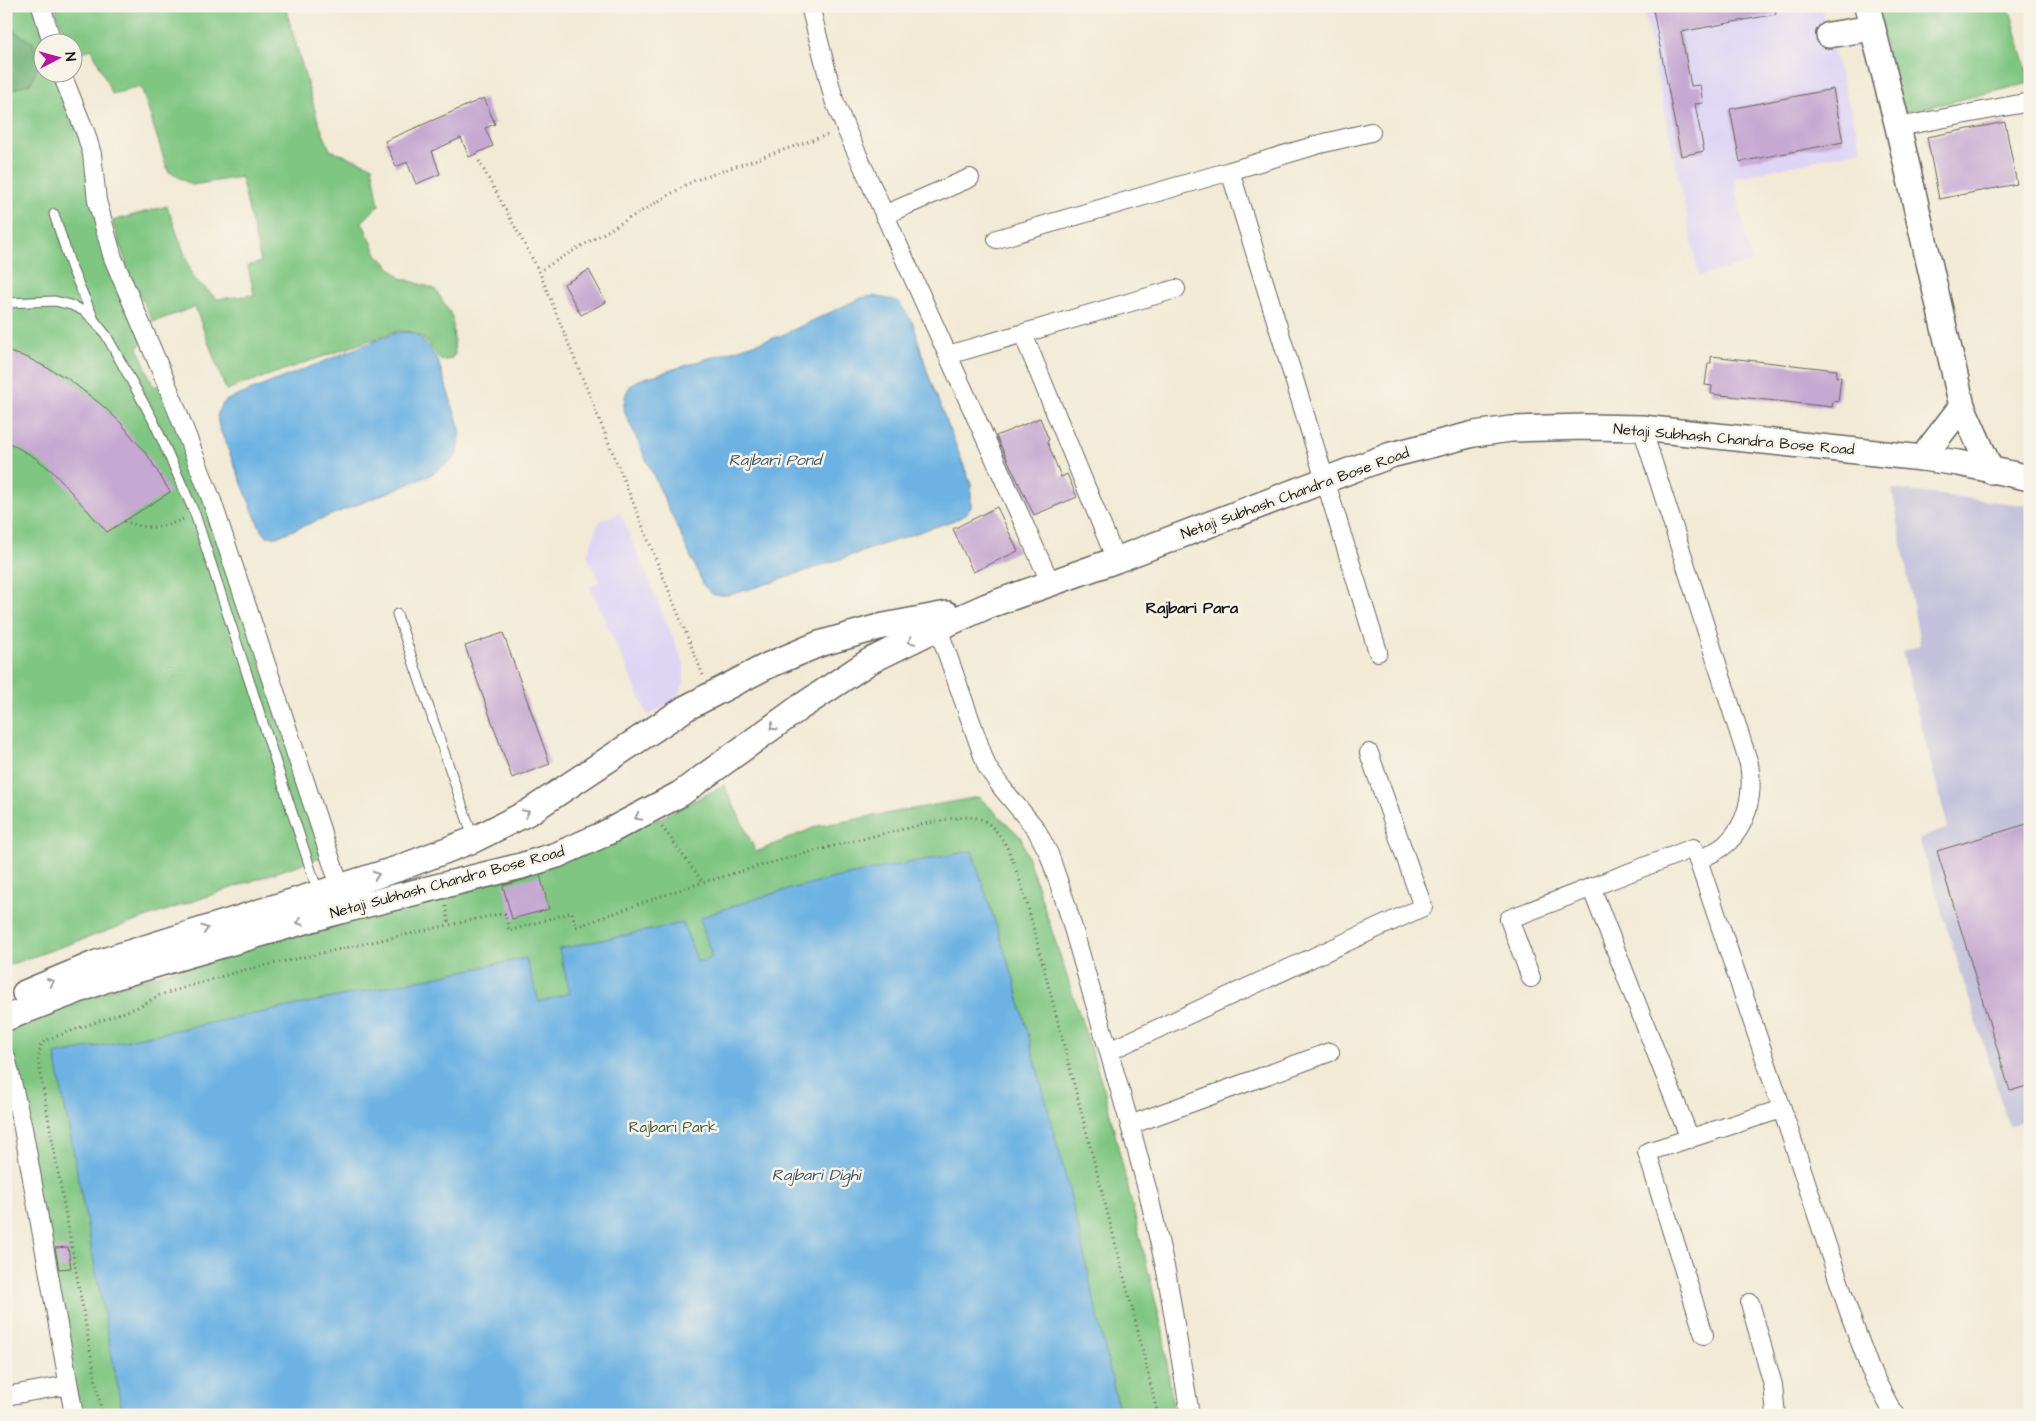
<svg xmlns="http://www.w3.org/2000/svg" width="2036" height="1421" font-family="'Architects Daughter',sans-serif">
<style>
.built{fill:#ded5f5}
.industrial{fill:#c3c1db}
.green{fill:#7fc682;stroke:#4e714f}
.forest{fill:#67ab70;stroke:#426446}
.water{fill:#6db2e3;stroke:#446780}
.building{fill:#c6a8d2}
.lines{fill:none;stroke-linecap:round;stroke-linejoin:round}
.lane-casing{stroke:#67645d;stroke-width:11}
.street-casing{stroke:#67645d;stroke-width:20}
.secondary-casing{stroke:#67645d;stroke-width:28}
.path{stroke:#67645d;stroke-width:3;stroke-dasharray:1 4;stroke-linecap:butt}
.lane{stroke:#fff;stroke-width:9}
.street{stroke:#fff;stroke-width:18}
.secondary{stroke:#fff;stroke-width:25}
.oneway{stroke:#999}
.labels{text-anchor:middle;stroke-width:5;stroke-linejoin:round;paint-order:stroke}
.street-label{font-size:15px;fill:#1c1c1c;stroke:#f7f3e8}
.park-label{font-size:15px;fill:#3f5840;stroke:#f7f3e8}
.water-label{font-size:16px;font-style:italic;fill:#3c586c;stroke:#f7f3e8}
.neighbourhood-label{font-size:16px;font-weight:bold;fill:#1c1c1c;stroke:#f7f3e8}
</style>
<rect width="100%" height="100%" fill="#f7f3e8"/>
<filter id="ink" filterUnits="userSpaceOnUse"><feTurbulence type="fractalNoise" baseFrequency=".02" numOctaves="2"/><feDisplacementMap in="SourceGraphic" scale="10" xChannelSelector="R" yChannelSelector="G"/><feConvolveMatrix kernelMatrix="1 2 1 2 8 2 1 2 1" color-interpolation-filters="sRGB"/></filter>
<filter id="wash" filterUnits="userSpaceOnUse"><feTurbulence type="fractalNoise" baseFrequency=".0096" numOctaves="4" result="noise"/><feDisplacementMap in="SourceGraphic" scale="20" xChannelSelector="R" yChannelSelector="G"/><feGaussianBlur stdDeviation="1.12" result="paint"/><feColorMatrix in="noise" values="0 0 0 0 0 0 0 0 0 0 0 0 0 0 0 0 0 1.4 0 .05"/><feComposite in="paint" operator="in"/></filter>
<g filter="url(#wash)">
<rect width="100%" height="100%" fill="#f2ead5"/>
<g class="built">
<path d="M1643,6H1821L1862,150L1734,178L1751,263L1699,276Z"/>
<path d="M620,512L684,664V684L676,700L648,715L590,587L600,582L587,555L599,522Z"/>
</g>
<path class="industrial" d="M1892,489L2030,506V1118L2009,1126L1919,839L1948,828L1902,652L1920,645Z"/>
<g class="green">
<path d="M6,6H37L47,42H42V72L57,73L80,133L142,342L138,348L153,386H161L194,463L324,856L6,966Z"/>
<path d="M54,6H285L318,121L330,150L372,166L379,205L362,222L377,254L401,278L435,289L452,316L455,354L451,359L441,361C427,343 422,330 397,331L226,390L195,307L153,322L129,272L112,221L167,206L193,277L217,299L254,295L248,266L261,262L241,177L192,185L168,171L141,87L112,94L92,49L73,54L72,42H68Z"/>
<path d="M1874,6H2009L2030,83L1904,113Z"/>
<path d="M724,785L756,852L818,826L979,797L1021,837L1104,1089L1163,1332L1174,1415H75L9,1045V1036L13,1026L105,991L657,820Z"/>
</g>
<path class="forest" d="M6,26L33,43L39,65L31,83L6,92Z"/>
<g class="water">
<path d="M873,296L898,301L913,323L928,374L971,484V507L966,514L958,519L773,582L729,595H713L704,586L625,413C622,401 626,385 639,380L780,336L861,298Z"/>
<path d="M406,332L416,334L428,346L438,361L461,432L458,452L453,459L429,476L276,537L266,536L259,526L219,427C216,414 217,408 227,400L395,333Z"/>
<path d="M972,851L1014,980L1070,1193L1120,1415H123L55,1055L526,958L539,1002L570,993L559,949L683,923L698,962L712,957L700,918C788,884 880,868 972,851Z"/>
</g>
<g id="blocks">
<g class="building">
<path d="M1670,6H1775L1776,14L1681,32L1691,86L1700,85L1703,103L1695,104L1704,151L1681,156L1653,10Z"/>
<path d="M1833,89L1843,142L1740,162L1730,109Z"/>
<path d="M484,98L495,124L485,128L493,146L469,157L461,138L432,151L440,174L416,184L407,162L396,167L385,141Z"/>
<path d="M2005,122L2017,184L1939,199L1927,137Z"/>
<path d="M589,270L606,302L581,315L564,284Z"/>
<path d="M6,351L26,357L67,378L103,406L120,422L148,456L170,492L107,532L52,471L34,457L6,441Z"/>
<path d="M1711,356L1837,370L1836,377H1841L1838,402L1833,401L1832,407L1711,394L1712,386L1705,385L1708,363H1711Z"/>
<path d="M1040,418L1049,440L1047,441L1061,477L1067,474L1077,497L1034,515L996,436Z"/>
<path d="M997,507L1018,551L973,572L953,529Z"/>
<path d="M503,633L550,764L512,778L465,646Z"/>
<path d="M2030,823V1085L2010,1091L1937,851Z"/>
<path d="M540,875L549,909L512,919L503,886Z"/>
<path d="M68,1247L71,1268L59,1269L55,1248Z"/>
</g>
</g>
</g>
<g filter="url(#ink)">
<use href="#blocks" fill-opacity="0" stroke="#67645d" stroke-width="1"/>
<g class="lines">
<defs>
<g id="lane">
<path d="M54,214L72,269L93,317"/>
<path d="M6,303L55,301L71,305L84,311L94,320L106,335L153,420L195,514L318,892"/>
<path d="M397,614L473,837"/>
</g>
<g id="street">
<path d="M41,6L52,42"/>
<path d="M810,6L834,100L846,129L1051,584"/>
<path d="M61,72L86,134L92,154L97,201L113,258L168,387L212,501L340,887"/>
<path d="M1898,127L2030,102"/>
<path d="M1230,171L1320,144L1371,132"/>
<path d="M884,215L970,178"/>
<path d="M997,239L1230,171L1378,652"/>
<path d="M1023,334L1116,560"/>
<path d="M948,355L1176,289"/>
<path d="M1642,428L1749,764C1754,793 1748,825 1725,845C1718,851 1707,856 1698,860L1782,1109L1849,1312L1870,1369L1891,1409L1896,1415"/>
<path d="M938,628L987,767L1002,788L1036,829L1049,854L1066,904L1130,1125L1149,1196L1167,1276L1190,1415"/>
<path d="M1591,887L1690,1139"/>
<path d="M1531,978L1509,919L1693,848L1698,860"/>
<path d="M1109,1051L1423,907L1369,753"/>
<path d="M6,1057L23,1128L74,1415"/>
<path d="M1130,1125L1330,1052"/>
<path d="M1750,1303L1773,1385L1776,1415"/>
<path d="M1704,1335L1647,1152L1782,1109"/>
<path d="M6,1396L68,1385"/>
</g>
<g id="secondary">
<path d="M1867,6L1898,127L1962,406L1991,471"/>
<path d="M1829,35L1872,28"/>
<path d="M1922,458L1962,406"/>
<path d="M25,993L97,963L397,869L473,840L529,812L686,708L767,666L819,644L879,627L947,614"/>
<path d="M6,1018L107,979L184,956L336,912L521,866L557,855L602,835L680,794L799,708L870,661L933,630L987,606L1116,560L1391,455L1474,434L1511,429L1586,427L1642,428L1922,458L1959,463L2030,478"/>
</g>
</defs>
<use href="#lane" class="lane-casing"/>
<use href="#street" class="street-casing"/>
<use href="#secondary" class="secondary-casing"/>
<g class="path">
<path d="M479,161L539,271"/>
<path d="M124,521C148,530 160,529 183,519"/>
<path d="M703,675L539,271L693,181L830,134"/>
<path d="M662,827L703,882"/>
<path d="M446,906L449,925"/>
<path d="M102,1415L38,1061L41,1044L46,1040L141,1006L160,995L240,971L495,915L505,914L509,931L572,912L576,927C619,912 661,895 705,882C767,863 831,846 895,831C914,827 963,812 980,819C1008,830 1018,877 1027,903L1135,1319L1158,1415"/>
</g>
<use href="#lane" class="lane"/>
<use href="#street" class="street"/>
<use href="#secondary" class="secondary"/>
</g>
<defs><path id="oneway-chevron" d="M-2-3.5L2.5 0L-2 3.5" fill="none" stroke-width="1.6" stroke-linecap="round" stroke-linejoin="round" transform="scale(1.25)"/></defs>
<g class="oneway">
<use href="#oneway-chevron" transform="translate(911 641) rotate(154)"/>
<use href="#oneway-chevron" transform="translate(773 727) rotate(145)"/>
<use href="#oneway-chevron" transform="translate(526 813) rotate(-29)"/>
<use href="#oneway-chevron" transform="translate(638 817) rotate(153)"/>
<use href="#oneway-chevron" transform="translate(376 875) rotate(-17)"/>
<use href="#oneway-chevron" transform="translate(300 922) rotate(164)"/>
<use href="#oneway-chevron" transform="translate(205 929) rotate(-18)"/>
<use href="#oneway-chevron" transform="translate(51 982) rotate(-23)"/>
</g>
</g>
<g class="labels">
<g class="street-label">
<text transform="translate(1734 439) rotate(5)" y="5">Netaji Subhash Chandra Bose Road</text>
<text transform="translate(1295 493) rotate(-20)" y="5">Netaji Subhash Chandra Bose Road</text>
<text transform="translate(447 882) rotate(-15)" y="5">Netaji Subhash Chandra Bose Road</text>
</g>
<g class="park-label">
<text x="673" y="1132">Rajbari Park</text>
</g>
<g class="water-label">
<text x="775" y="465">Rajbari Pond</text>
<text x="816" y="1180">Rajbari Dighi</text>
</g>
<g class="neighbourhood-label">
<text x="1192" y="613">Rajbari Para</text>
</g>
</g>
<rect width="2036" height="1421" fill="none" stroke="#f7f3e8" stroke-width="25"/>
<g transform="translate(58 58) rotate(84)"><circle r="24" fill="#f7f3e8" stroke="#9f9d96"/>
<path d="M0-4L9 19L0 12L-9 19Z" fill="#b5179e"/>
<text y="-8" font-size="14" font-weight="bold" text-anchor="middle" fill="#1c1c1c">N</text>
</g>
</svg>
